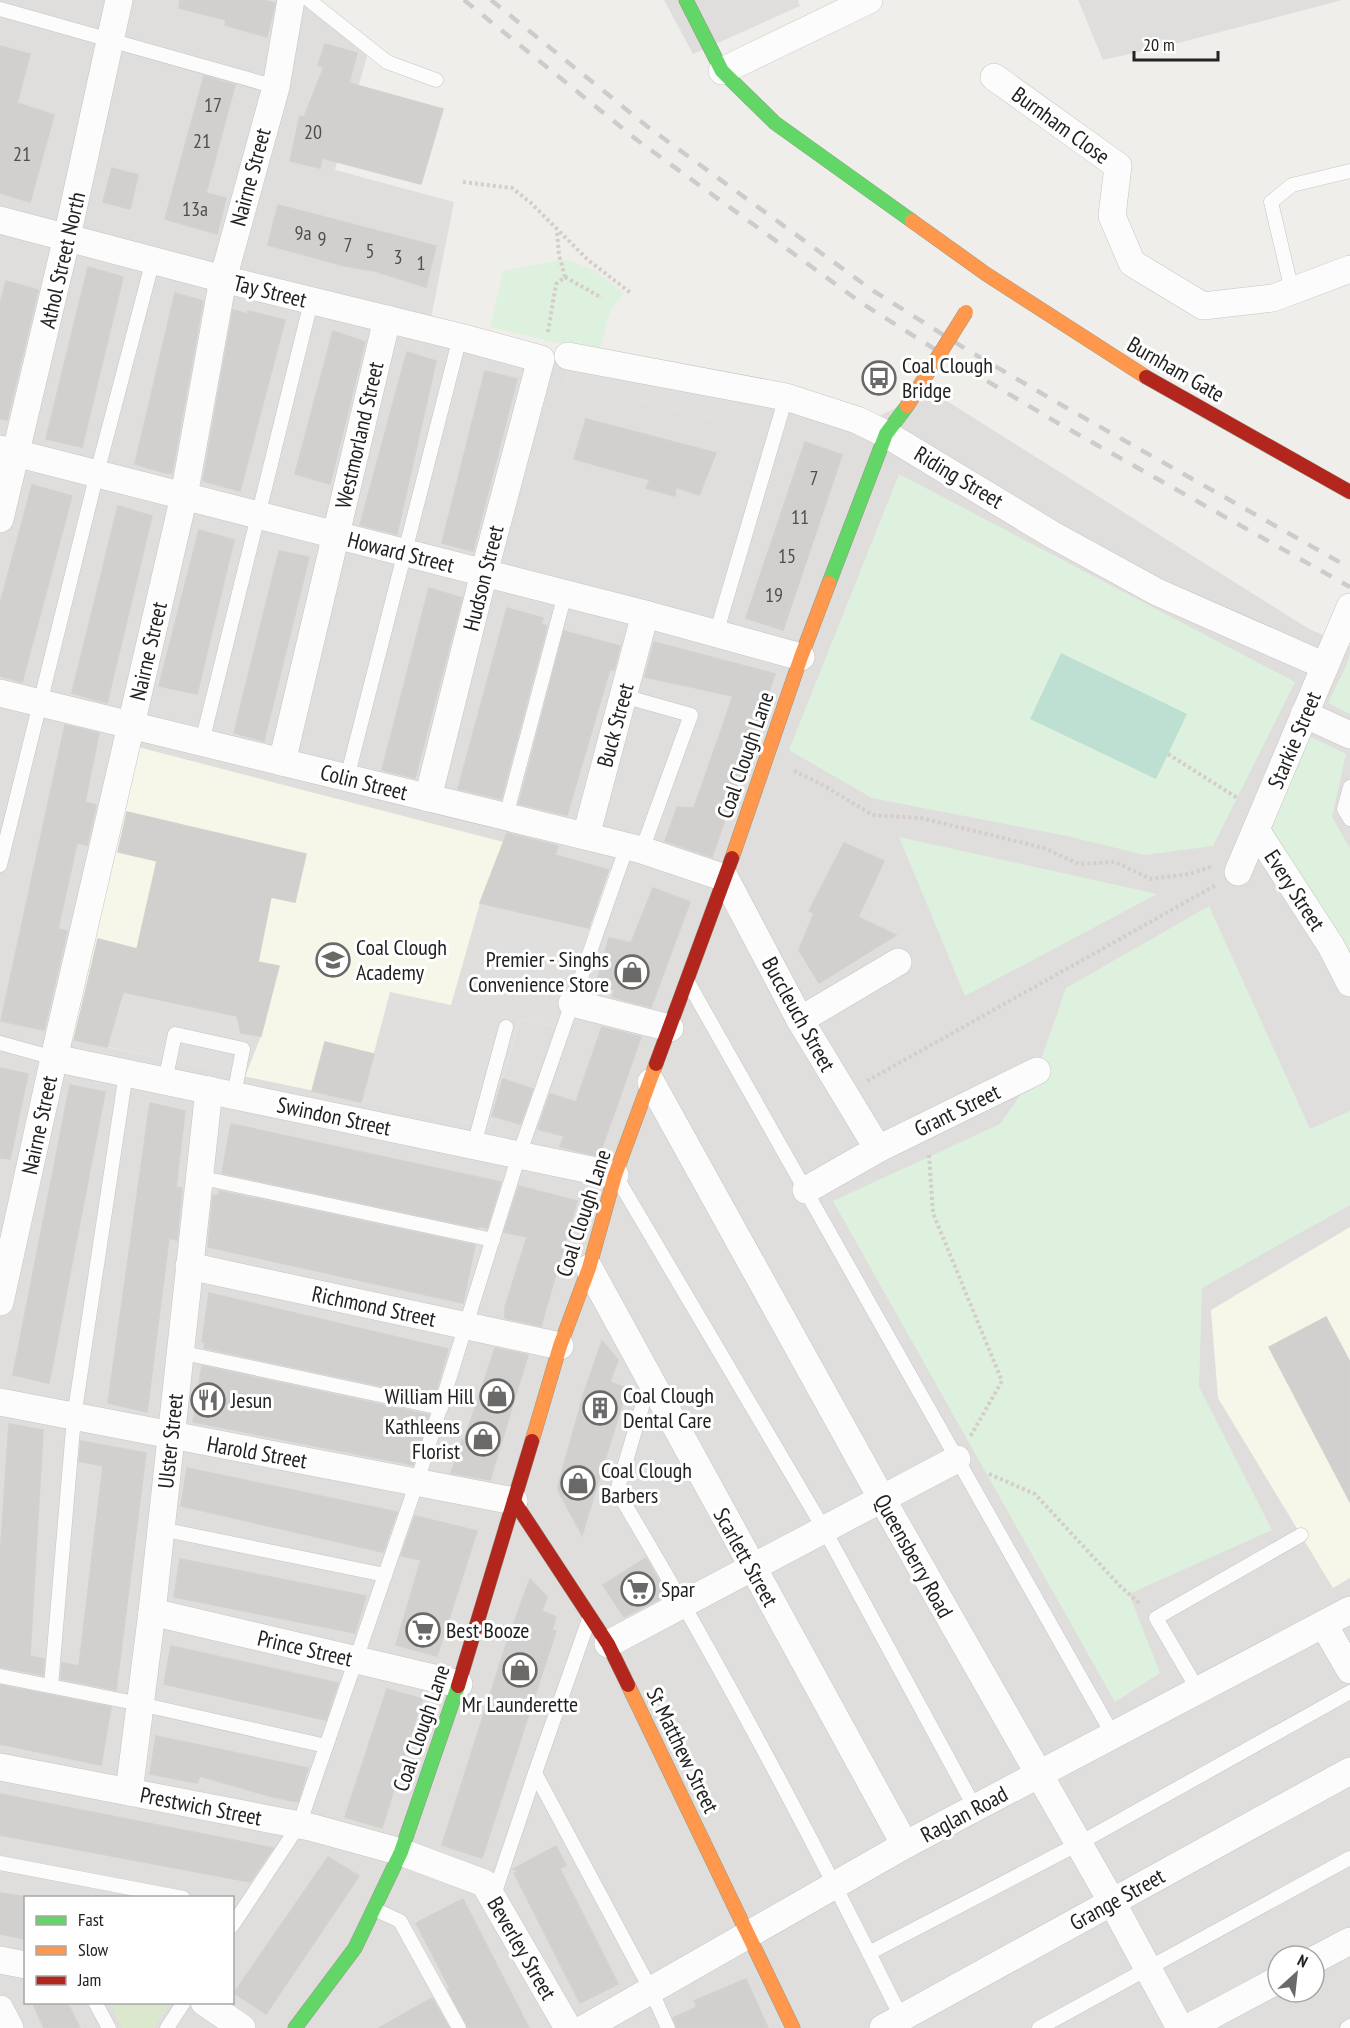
<svg xmlns="http://www.w3.org/2000/svg" width="1350" height="2028" font-family="'PT Sans Narrow',sans-serif">
<style>
.residential{fill:#dfdedc;fill-rule:evenodd}
.education{fill:#f6f6e9}
.grass{fill:#dce8ce}
.park{fill:#ddf1de}
.pitch{fill:#bde0d2}
.parking{fill:#e0dfde}
.building{fill:#d2d0ce;stroke:#d3d0cd;stroke-width:1.5}
.lines{fill:none;stroke-linecap:round;stroke-linejoin:round}
.lane-casing{stroke:#c6c5c3;stroke-width:15}
.street-casing{stroke:#c6c5c3;stroke-width:28}
.fast-casing{stroke:#969885;stroke-width:15}
.slow-casing{stroke:#969885;stroke-width:15}
.jam-casing{stroke:#969885;stroke-width:15}
.path{stroke:#d6cccb;stroke-width:4;stroke-dasharray:3 3;stroke-linecap:butt}
.lane{stroke:#fdfcfc;stroke-width:14}
.street{stroke:#fdfcfc;stroke-width:27}
.fast{stroke:#63d668;stroke-width:14}
.slow{stroke:#ff974d;stroke-width:14}
.jam{stroke:#b3261e;stroke-width:14}
.rail{stroke:#ccc;stroke-width:4.5;stroke-dasharray:12 12;stroke-linecap:butt}
.slow-bridge-casing{stroke:#969885;stroke-width:15;stroke-linecap:butt}
.slow-bridge{stroke:#ff974d;stroke-width:14}
.labels{text-anchor:middle;stroke-width:6;stroke-linejoin:round;paint-order:stroke}
.number-label{font-size:20px;fill:#4e4e4d}
.street-label{font-size:22px;fill:#222;stroke:#fff}
.poi-label{font-size:22px;fill:#222;stroke:#fff;text-anchor:start}
</style>
<rect width="100%" height="100%" fill="#f0eeeb"/>
<g class="residential">
<path d="M0,0H305L367,56L335,170L454,202L428,333L554,357L568,358L858,426L931,391L1309,629L1350,646V2028H0ZM26,1898H232V2002H26ZM1278,1956H1314V1992H1278Z"/>
<path d="M664,0H798L800,6L693,54Z"/>
<path d="M1078,0H1342L1182,42L1103,60Z"/>
</g>
<g class="education">
<path d="M138,747L611,870L557,1027L520,1020L489,1128L68,1039Z"/>
<path d="M1350,1227V1578L1333,1588L1218,1398L1211,1310Z"/>
</g>
<path class="grass" d="M110,2003H146L169,2006L154,2028H122Z"/>
<g class="park">
<path d="M566,259L596,271L624,293L610,311L599,353L490,327L503,271Z"/>
<path d="M899,474L1295,682L1213,846L1145,855L1067,836L872,798L789,750Z"/>
<path d="M1350,654V714L1328,703L1347,664Z"/>
<path d="M1307,735L1346,754L1332,817L1350,848V963L1271,826Z"/>
<path d="M899,837L1157,894L965,996Z"/>
<path d="M1209,906L1310,1129L1350,1111V1205L1202,1288L1199,1387L1272,1530L1129,1594L1160,1673L1115,1702L833,1201L1000,1124L1037,1071L1066,988Z"/>
</g>
<path class="pitch" d="M1061,653L1187,714L1156,779L1030,719Z"/>
<g class="parking">
<path d="M570,360L770,412L764,435L564,383Z"/>
<path d="M480,903L590,928L557,1027L520,1020L489,1128L361,1102L390,992L451,1005Z"/>
<path d="M123,992L237,1016L241,1033L261,1036L245,1077L107,1047Z"/>
</g>
<g class="building">
<path d="M180,0H262L275,3L267,37L225,25L226,20L179,8Z"/>
<path d="M325,44L357,53L349,83L443,109L421,184L322,158L320,168L290,161L300,116L304,117L324,67L318,65Z"/>
<path d="M0,46L30,54L17,103L54,115L30,202L0,193Z"/>
<path d="M204,76L235,85L206,193L226,198L217,234L165,219Z"/>
<path d="M112,168L138,175L130,209L103,202Z"/>
<path d="M278,205L436,246L426,287L375,271L345,266L268,245Z"/>
<path d="M88,267L123,277L82,447L46,439Z"/>
<path d="M6,281L38,290L7,420L0,419V304Z"/>
<path d="M175,293L203,301L172,473H166L135,464Z"/>
<path d="M233,310L248,314V311L285,320L240,491L203,481Z"/>
<path d="M333,331L365,342L330,484L295,474Z"/>
<path d="M407,352L436,361L397,534L360,525Z"/>
<path d="M485,371L517,379L473,551L442,543Z"/>
<path d="M586,419L716,453L699,495L676,487L675,496L646,488L650,480L574,459Z"/>
<path d="M805,442L842,455L783,630L746,618Z"/>
<path d="M32,485L72,496L22,682L0,676V604Z"/>
<path d="M118,506L152,516L107,703L72,693Z"/>
<path d="M199,530L234,540L197,694L159,686Z"/>
<path d="M279,551L309,557L264,741L234,733Z"/>
<path d="M429,588L462,598L415,778L382,770Z"/>
<path d="M507,608L543,618L541,624L547,626L501,799L458,789Z"/>
<path d="M564,631L620,646L614,670L610,669L567,815L519,804Z"/>
<path d="M654,642L775,674L712,857L665,841L677,807L694,808L733,696L645,677Z"/>
<path d="M65,725L99,733L85,802L96,805L87,845L77,843L58,929L67,931L44,1030L1,1021Z"/>
<path d="M127,812L306,854L295,902L271,897L258,962L279,966L261,1036L241,1033L237,1016L123,992L107,1047L74,1040L98,939L137,949L157,861L118,852Z"/>
<path d="M507,833L558,846L555,855L609,870L589,928L480,903Z"/>
<path d="M844,843L884,861L858,917L896,935L819,983L799,950L814,913L809,911Z"/>
<path d="M653,888L690,902L651,1007L612,997L615,990L596,985L609,938L631,943Z"/>
<path d="M602,1027L641,1037L599,1156L560,1147L564,1136L538,1129L550,1094L576,1102Z"/>
<path d="M325,1042L374,1054L361,1102L312,1091Z"/>
<path d="M0,1068L28,1074L10,1159L0,1158Z"/>
<path d="M503,1079L533,1089L520,1124L492,1116Z"/>
<path d="M70,1085L105,1092L49,1383L13,1375Z"/>
<path d="M150,1103L185,1111L176,1187L182,1188L177,1240L169,1238L147,1412L108,1403Z"/>
<path d="M231,1124L501,1182L487,1228L479,1226L478,1228L222,1173Z"/>
<path d="M519,1186L577,1201L541,1326L505,1318V1307L527,1237L504,1232Z"/>
<path d="M219,1191L475,1245L463,1303L208,1247L213,1195L218,1196Z"/>
<path d="M209,1293L448,1349L434,1397L204,1348L205,1342H202Z"/>
<path d="M1326,1317L1350,1362V1502L1269,1347Z"/>
<path d="M602,1341L618,1360L610,1382L627,1388L582,1535L558,1490V1486L584,1393Z"/>
<path d="M495,1348L528,1355L490,1480L451,1473L462,1440L464,1441Z"/>
<path d="M202,1366L429,1415L413,1465L193,1422Z"/>
<path d="M9,1424L43,1430L30,1656L44,1659L43,1675L0,1667V1557Z"/>
<path d="M81,1441L146,1453L116,1690L61,1679L62,1663L79,1666L103,1466L79,1461Z"/>
<path d="M187,1468L397,1512L383,1552L181,1506Z"/>
<path d="M415,1516L477,1531L437,1656L396,1645L421,1560L401,1556Z"/>
<path d="M646,1558L667,1595L624,1617L603,1585Z"/>
<path d="M180,1559L366,1596L355,1633L174,1597Z"/>
<path d="M530,1579L547,1597L542,1611L556,1617L552,1630L556,1631L482,1858L442,1845L506,1645Z"/>
<path d="M171,1646L338,1683L326,1720L164,1684Z"/>
<path d="M0,1685L111,1707L101,1765L0,1744Z"/>
<path d="M387,1689L422,1699L382,1828L345,1817Z"/>
<path d="M156,1736L308,1768L298,1802L273,1797L200,1776L197,1783L150,1774Z"/>
<path d="M0,1794L273,1848L250,1882L0,1835Z"/>
<path d="M556,1846L566,1865L560,1869L618,1984L580,2003L514,1873L519,1871L513,1869Z"/>
<path d="M328,1857L359,1876L266,2014L234,1993Z"/>
<path d="M0,1893L26,1897V1939L0,1934Z"/>
<path d="M463,1899L529,2028H468L448,1990L450,1989L416,1923Z"/>
<path d="M746,1979L768,2028H677L673,2018L697,2007L694,2001Z"/>
<path d="M432,1998L449,2028H379Z"/>
<path d="M32,2002H67L80,2028H44Z"/>
</g>
<g class="lines">
<defs>
<g id="lane">
<path d="M309,0L387,62L436,80"/>
<path d="M0,9L276,87"/>
<path d="M1292,291L1271,202L1292,185L1350,171"/>
<path d="M716,634L786,397"/>
<path d="M623,696L691,715L642,850"/>
<path d="M202,742L311,302"/>
<path d="M347,778L460,337"/>
<path d="M1350,787L1344,809L1350,819"/>
<path d="M506,816L565,594"/>
<path d="M0,865L97,473L153,260"/>
<path d="M689,984L1113,1735"/>
<path d="M0,1043L54,1058"/>
<path d="M165,1081L175,1034L243,1049L234,1095"/>
<path d="M474,1145L506,1027"/>
<path d="M198,1177L493,1240"/>
<path d="M617,1178L824,1529L975,1808"/>
<path d="M179,1352L441,1408"/>
<path d="M650,1380L617,1491C720,1663 814,1841 903,2021"/>
<path d="M161,1529L385,1575"/>
<path d="M589,1619L535,1773L651,1990L668,2028"/>
<path d="M0,1676L140,1704L326,1746"/>
<path d="M51,1686L74,1417L126,1073"/>
<path d="M1198,1690L1156,1618L1301,1535"/>
<path d="M0,1863L183,1898"/>
<path d="M493,1898L535,1773"/>
<path d="M374,1909L400,1921L459,2028"/>
<path d="M232,1926L299,1825L417,1482L519,1155L627,846"/>
<path d="M869,1953L1078,1844L1350,1692"/>
<path d="M95,2002L109,2028"/>
<path d="M167,2028L184,2002"/>
<path d="M1039,2028L1350,1858"/>
<path d="M1347,2028L1350,2026"/>
</g>
<g id="street">
<path d="M722,71L869,0"/>
<path d="M994,77L1118,166L1112,216L1132,263L1203,306L1273,298L1350,269"/>
<path d="M0,220L223,279L460,337L541,359L484,573L428,798"/>
<path d="M568,356L786,397L857,420L886,434L1053,535L1157,592L1325,666"/>
<path d="M0,449L645,614L801,657"/>
<path d="M0,519L67,237L119,0"/>
<path d="M0,693L642,850L725,878L800,1020L878,1149"/>
<path d="M1304,714L1350,735"/>
<path d="M282,762L387,319"/>
<path d="M1256,830L1331,946L1350,983"/>
<path d="M586,836L645,614"/>
<path d="M1238,872L1350,607"/>
<path d="M572,1003L670,1028"/>
<path d="M800,1020L898,962"/>
<path d="M54,1058L615,1175"/>
<path d="M651,1082L882,1499L1112,1902L1180,2028"/>
<path d="M806,1190L878,1149L1037,1071"/>
<path d="M189,1266L560,1346"/>
<path d="M589,1268L905,1845"/>
<path d="M0,1302L54,1058L184,496L223,279L276,87L291,0"/>
<path d="M0,1402L514,1501"/>
<path d="M152,1612L459,1684"/>
<path d="M1324,1625L1350,1670"/>
<path d="M608,1644L957,1459"/>
<path d="M0,1767L310,1827L401,1852L484,1883L568,2028"/>
<path d="M129,1792L152,1612L209,1090"/>
<path d="M0,1960L26,1965"/>
<path d="M1314,1960L1350,1941"/>
<path d="M204,2002L242,2028"/>
<path d="M0,2009L10,2028"/>
<path d="M585,2028L905,1845L1350,1610"/>
<path d="M883,2028L1350,1771"/>
<path d="M1188,2028L1278,1980"/>
</g>
<g id="fast">
<path d="M686,0L722,71L775,123L912,221"/>
<path d="M829,583L886,434L907,406"/>
<path d="M295,2028L355,1948L401,1852L458,1686"/>
</g>
<g id="slow">
<path d="M912,221L986,274L1146,377"/>
<path d="M732,858L801,657L829,583"/>
<path d="M532,1441L560,1346L589,1268L615,1175L656,1064"/>
<path d="M628,1685L793,2028"/>
</g>
<g id="jam">
<path d="M1146,377L1350,492"/>
<path d="M656,1064L732,858"/>
<path d="M514,1501L608,1644L628,1685"/>
<path d="M458,1686L532,1441"/>
</g>
</defs>
<use href="#lane" class="lane-casing"/>
<use href="#street" class="street-casing"/>
<use href="#fast" class="fast-casing"/>
<use href="#slow" class="slow-casing"/>
<use href="#jam" class="jam-casing"/>
<g class="path">
<path d="M463,182L512,188L530,202L588,260L632,294"/>
<path d="M565,277L602,298"/>
<path d="M548,332L556,284L565,277L559,255L557,232"/>
<path d="M1168,754L1239,799"/>
<path d="M794,771L821,784L873,815L921,818L1044,848L1079,864L1115,862L1151,879L1189,874L1213,866"/>
<path d="M867,1081L1216,885"/>
<path d="M929,1155L933,1213L1002,1381L970,1437"/>
<path d="M989,1474L1035,1494L1120,1586L1140,1604"/>
</g>
<use href="#lane" class="lane"/>
<use href="#street" class="street"/>
<use href="#fast" class="fast"/>
<use href="#slow" class="slow"/>
<use href="#jam" class="jam"/>
<g class="rail">
<path d="M464,0L637,140L863,304L960,365L1056,422L1350,587"/>
<path d="M491,0L648,127L872,290L969,351L1065,407L1350,568"/>
</g>
<defs>
<path id="slow-bridge" d="M907,406L966,312"/>
</defs>
<use href="#slow-bridge" class="slow-bridge-casing"/>
<use href="#slow-bridge" class="slow-bridge"/>
</g>
<defs>
<symbol id="bus-ring" viewBox="-11 -11 22 22"><circle r="9.5" fill="#fff" stroke="#6a6968" stroke-width="1.5"/><path d="M-5-6H5V4H4V6H2V4H-2V6H-4V4H-5ZM-3.5-4V0h7V-4ZM-3.5 1.2v1.5H-2V1.2ZM2 1.2v1.5H3.5V1.2Z" fill="#6a6968"/></symbol>
<symbol id="school-ring" viewBox="-11 -11 22 22"><circle r="9.5" fill="#fff" stroke="#6a6968" stroke-width="1.5"/><path d="M0-5L7-2L0 1L-7-2ZM-4 1L0 2.5L4 1V4Q0 6-4 4Z" fill="#6a6968"/></symbol>
<symbol id="shop-ring" viewBox="-11 -11 22 22"><circle r="9.5" fill="#fff" stroke="#6a6968" stroke-width="1.5"/><path d="M-5-2.5h2.3a2.7 3.5 0 0 1 5.4 0H5L5.5 6h-11ZM-1.5-2.5h3a1.5 2.3 0 0 0-3 0Z" fill="#6a6968"/></symbol>
<symbol id="restaurant-ring" viewBox="-11 -11 22 22"><circle r="9.5" fill="#fff" stroke="#6a6968" stroke-width="1.5"/><path d="M-5-6h1v4h1v-4h1v4h1v-4h1v5L-1.5 .5V6h-2V.5L-5-1ZM5-6V6H3V1.5H1.5Q1.5-4 5-6Z" fill="#6a6968"/></symbol>
<symbol id="building-ring" viewBox="-11 -11 22 22"><circle r="9.5" fill="#fff" stroke="#6a6968" stroke-width="1.5"/><path d="M-4-6H4V6H1V3H-1V6H-4ZM-2.5-4.3h1.7v1.8h-1.7ZM.8-4.3h1.7v1.8H.8ZM-2.5-1h1.7V.8h-1.7ZM.8-1h1.7V.8H.8Z" fill="#6a6968"/></symbol>
<symbol id="supermarket-ring" viewBox="-11 -11 22 22"><circle r="9.5" fill="#fff" stroke="#6a6968" stroke-width="1.5"/><path d="M-6-5.5h2.5l.6 2H6L4.5 2H-2.5L-4.4-4H-6ZM-1.5 3.2a1.3 1.3 0 1 0 .1 0ZM3 3.2a1.3 1.3 0 1 0 .1 0Z" fill="#6a6968"/></symbol>
</defs>
<g fill-rule="evenodd">
<use href="#bus-ring" x="860" y="359" width="38" height="38"/>
<use href="#school-ring" x="314" y="941" width="38" height="38"/>
<use href="#shop-ring" x="613" y="953" width="38" height="38"/>
<use href="#shop-ring" x="478" y="1377" width="38" height="38"/>
<use href="#restaurant-ring" x="189" y="1381" width="38" height="38"/>
<use href="#building-ring" x="581" y="1389" width="38" height="38"/>
<use href="#shop-ring" x="464" y="1420" width="38" height="38"/>
<use href="#shop-ring" x="559" y="1464" width="38" height="38"/>
<use href="#supermarket-ring" x="619" y="1570" width="38" height="38"/>
<use href="#supermarket-ring" x="404" y="1611" width="38" height="38"/>
<use href="#shop-ring" x="501" y="1651" width="38" height="38"/>
</g>
<g class="labels">
<g class="number-label">
<text x="213" y="112">17</text>
<text x="313" y="139">20</text>
<text x="202" y="148">21</text>
<text x="22" y="161">21</text>
<text x="195" y="216">13a</text>
<text x="303" y="240">9a</text>
<text x="322" y="246">9</text>
<text x="348" y="252">7</text>
<text x="370" y="258">5</text>
<text x="398" y="264">3</text>
<text x="421" y="270">1</text>
<text x="814" y="485">7</text>
<text x="800" y="524">11</text>
<text x="787" y="563">15</text>
<text x="774" y="602">19</text>
</g>
<g class="street-label">
<text transform="translate(1061 125) rotate(36)" y="8">Burnham Close</text>
<text transform="translate(250 177) rotate(-75)" y="8">Nairne Street</text>
<text transform="translate(62 260) rotate(-77)" y="8">Athol Street North</text>
<text transform="translate(270 291) rotate(14)" y="8">Tay Street</text>
<text transform="translate(1176 369) rotate(30)" y="8">Burnham Gate</text>
<text transform="translate(359 435) rotate(-77)" y="8">Westmorland Street</text>
<text transform="translate(959 477) rotate(31)" y="8">Riding Street</text>
<text transform="translate(401 552) rotate(14)" y="8">Howard Street</text>
<text transform="translate(483 578) rotate(-76)" y="8">Hudson Street</text>
<text transform="translate(148 651) rotate(-77)" y="8">Nairne Street</text>
<text transform="translate(615 725) rotate(-75)" y="8">Buck Street</text>
<text transform="translate(1294 740) rotate(-67)" y="8">Starkie Street</text>
<text transform="translate(745 755) rotate(-71)" y="8">Coal Clough Lane</text>
<text transform="translate(364 782) rotate(14)" y="8">Colin Street</text>
<text transform="translate(1295 890) rotate(57)" y="8">Every Street</text>
<text transform="translate(799 1014) rotate(61)" y="8">Buccleuch Street</text>
<text transform="translate(957 1110) rotate(-26)" y="8">Grant Street</text>
<text transform="translate(334 1116) rotate(12)" y="8">Swindon Street</text>
<text transform="translate(39 1125) rotate(-78)" y="8">Nairne Street</text>
<text transform="translate(583 1213) rotate(-72)" y="8">Coal Clough Lane</text>
<text transform="translate(374 1306) rotate(12)" y="8">Richmond Street</text>
<text transform="translate(170 1441) rotate(-84)" y="8">Ulster Street</text>
<text transform="translate(257 1452) rotate(10)" y="8">Harold Street</text>
<text transform="translate(914 1556) rotate(61)" y="8">Queensberry Road</text>
<text transform="translate(746 1557) rotate(61)" y="8">Scarlett Street</text>
<text transform="translate(305 1648) rotate(13)" y="8">Prince Street</text>
<text transform="translate(421 1728) rotate(-71)" y="8">Coal Clough Lane</text>
<text transform="translate(683 1750) rotate(64)" y="8">St Matthew Street</text>
<text transform="translate(201 1806) rotate(11)" y="8">Prestwich Street</text>
<text transform="translate(964 1814) rotate(-28)" y="8">Raglan Road</text>
<text transform="translate(1117 1899) rotate(-29)" y="8">Grange Street</text>
<text transform="translate(522 1948) rotate(60)" y="8">Beverley Street</text>
</g>
<g class="poi-label">
<text x="902" y="373">Coal Clough<tspan x="902" dy="25">Bridge</tspan></text>
<text x="356" y="955">Coal Clough<tspan x="356" dy="25">Academy</tspan></text>
<text x="609" y="967" text-anchor="end">Premier - Singhs<tspan x="609" dy="25">Convenience Store</tspan></text>
<text x="623" y="1403">Coal Clough<tspan x="623" dy="25">Dental Care</tspan></text>
<text x="474" y="1404" text-anchor="end">William Hill</text>
<text x="231" y="1408">Jesun</text>
<text x="460" y="1434" text-anchor="end">Kathleens<tspan x="460" dy="25">Florist</tspan></text>
<text x="601" y="1478">Coal Clough<tspan x="601" dy="25">Barbers</tspan></text>
<text x="661" y="1597">Spar</text>
<text x="446" y="1638">Best Booze</text>
<text x="520" y="1712" text-anchor="middle">Mr Launderette</text>
</g>
</g>
<rect x="24" y="1896" width="210" height="108" fill="#ffffff" stroke="#a7a7a7" stroke-width="1.5"/>
<rect x="36" y="1916" width="30" height="9" fill="#63d668" stroke="#a7a7a7" stroke-width="1.5"/>
<text x="78" y="1926" font-size="18" fill="#222222">Fast</text>
<rect x="36" y="1946" width="30" height="9" fill="#ff974d" stroke="#a7a7a7" stroke-width="1.5"/>
<text x="78" y="1956" font-size="18" fill="#222222">Slow</text>
<rect x="36" y="1976" width="30" height="9" fill="#b3261e" stroke="#a7a7a7" stroke-width="1.5"/>
<text x="78" y="1986" font-size="18" fill="#222222">Jam</text>
<g transform="translate(1296 1974) rotate(27)"><circle r="28" fill="#ffffff" stroke="#a7a7a7" stroke-width="1.5"/>
<path d="M0-4.5L10 22L0 15L-10 22Z" fill="#6a6968"/>
<text y="-9" font-size="16" font-weight="bold" text-anchor="middle" fill="#222222">N</text>
</g>
<path d="M1134 51v9h84v-9" fill="none" stroke="#222222" stroke-width="3"/>
<text x="1143" y="51" font-size="18" fill="#222222" stroke="#ffffff" stroke-width="4.5" paint-order="stroke">20 m</text>
</svg>
